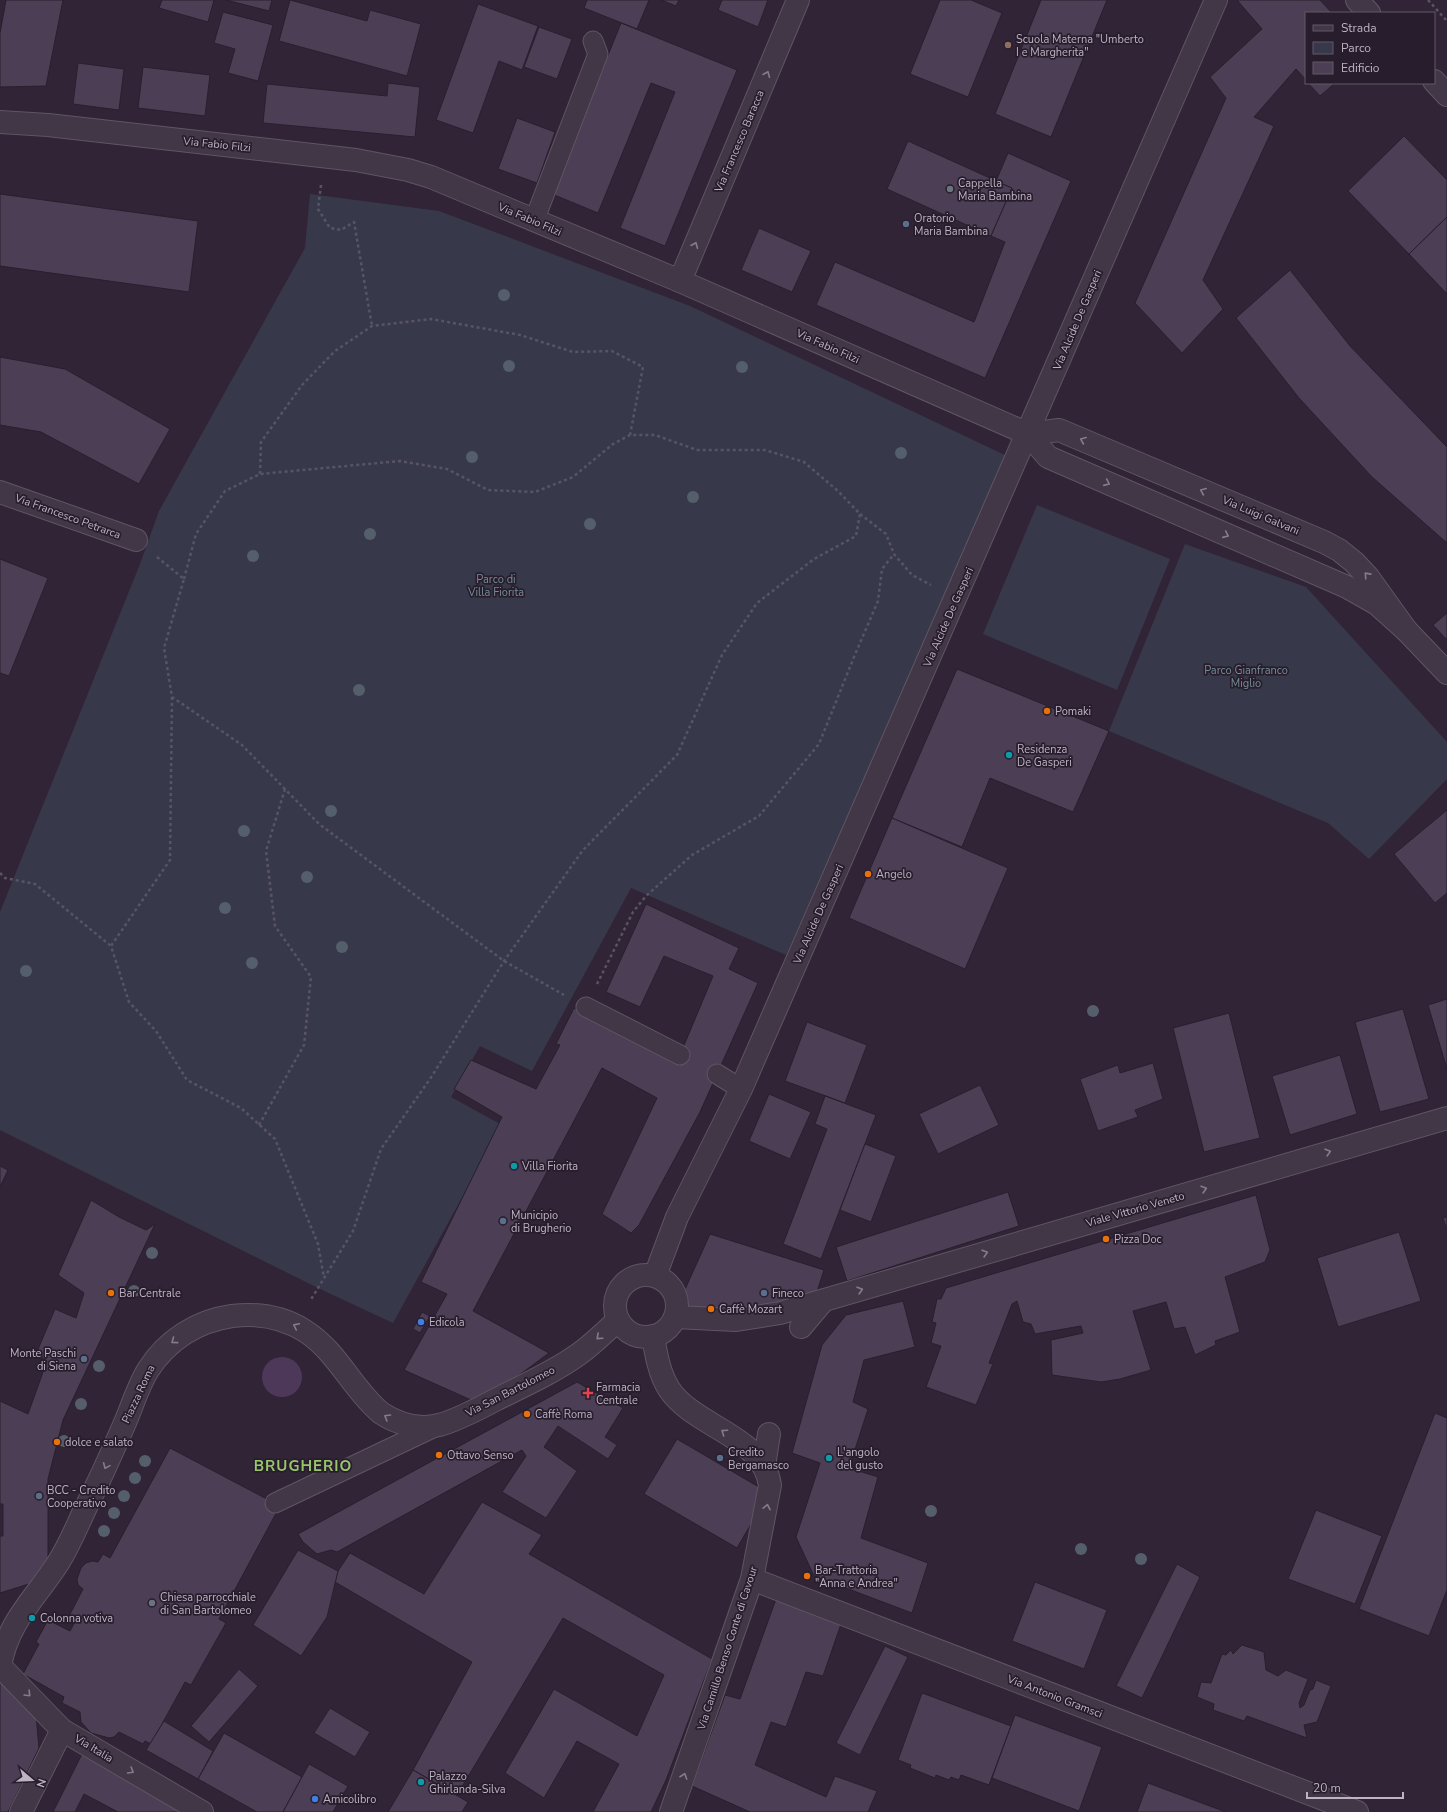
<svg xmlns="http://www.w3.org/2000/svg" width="1447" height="1812" font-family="'Nunito Sans',sans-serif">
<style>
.green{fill:#37394a}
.water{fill:#4e385a}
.building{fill:#4c3e54;stroke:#291f2e}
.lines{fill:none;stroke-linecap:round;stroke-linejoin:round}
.service-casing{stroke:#605565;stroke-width:21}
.pedestrian-casing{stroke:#605565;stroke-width:24}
.minor-casing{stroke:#605565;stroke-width:24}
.path{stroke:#585465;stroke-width:2.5;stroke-dasharray:3 3;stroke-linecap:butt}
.service{stroke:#423747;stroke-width:19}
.pedestrian{stroke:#423747;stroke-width:22}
.minor{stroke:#423747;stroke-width:22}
.tree{fill:#555e6b}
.oneway{stroke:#867b8b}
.education-dot{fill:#8d6e63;stroke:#271d2c;stroke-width:1.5}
.worship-dot{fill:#6b7280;stroke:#271d2c;stroke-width:1.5}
.service-dot{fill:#5c6f8a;stroke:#271d2c;stroke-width:1.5}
.food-dot{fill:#e8710a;stroke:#271d2c;stroke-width:1.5}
.culture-dot{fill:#0f9aa8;stroke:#271d2c;stroke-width:1.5}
.shop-dot{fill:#3f7fe0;stroke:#271d2c;stroke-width:1.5}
.health-dot{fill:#e0444e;stroke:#271d2c;stroke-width:1.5}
.labels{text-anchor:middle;stroke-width:3.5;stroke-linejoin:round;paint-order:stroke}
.poi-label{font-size:11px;fill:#beb2c3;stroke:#271d2c;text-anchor:start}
.street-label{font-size:11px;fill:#beb2c3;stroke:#271d2c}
.park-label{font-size:11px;fill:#748d96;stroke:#271d2c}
.district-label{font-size:15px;font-weight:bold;letter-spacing:1px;fill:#99c56b;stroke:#271d2c}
</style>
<rect width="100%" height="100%" fill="#302436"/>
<g class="green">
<path d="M310,194L439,211L690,306L1007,456L786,955L631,888L532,1071L480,1046L451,1097L502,1125L393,1323L318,1288L0,1130V912L140,564L159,511L305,248Z"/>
<path d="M1037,505L1170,559L1117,690L983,634Z"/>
<path d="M1185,544L1306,587L1447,742V779L1369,859L1328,823L1109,731Z"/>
</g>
<circle class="water" cx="282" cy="1377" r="20"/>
<g class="building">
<path d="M6,0H63L46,86L0,87V33Z"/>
<path d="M162,0H214L208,22L159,8Z"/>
<path d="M226,0H272L269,11Z"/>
<path d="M290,0L367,21L370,10L421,24L407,76L279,41Z"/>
<path d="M587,0H649L637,29L584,8Z"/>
<path d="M661,0H679L676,6Z"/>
<path d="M722,0H768L758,27L718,10Z"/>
<path d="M940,0H971L1002,13L968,97L910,74Z"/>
<path d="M1041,0H1107L1051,137L995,114Z"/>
<path d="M1237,0H1320L1332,13H1306V80L1296,69L1254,117L1274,126L1203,280L1223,309L1182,353L1135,303L1226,98L1210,77L1262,29Z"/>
<path d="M478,4L538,26L522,70L499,61L473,133L436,120Z"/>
<path d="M223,12L273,25L258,81L228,73L235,49L214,43Z"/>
<path d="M621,23L737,70L665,246L620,228L675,92L651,83L598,213L552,194Z"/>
<path d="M539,27L572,39L557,79L524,67Z"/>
<path d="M78,63L124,69L119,110L73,104Z"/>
<path d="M143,67L210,75L205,116L138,108Z"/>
<path d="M388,83L420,87L415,137L263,123L267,84L387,96Z"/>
<path d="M1308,83H1335L1320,96Z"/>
<path d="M517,118L555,132L537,183L498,169Z"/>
<path d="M1404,136L1447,180V217L1409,254L1348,191Z"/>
<path d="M908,141L1012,188L991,236L887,189Z"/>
<path d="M1008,153L1071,181L985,378L816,305L835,262L974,322L1005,242L991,236L1012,188L996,181Z"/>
<path d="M0,194L198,221L189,292L0,266Z"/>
<path d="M1447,217V294L1409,254Z"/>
<path d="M759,228L811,251L792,292L741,270Z"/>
<path d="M1290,270L1350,346L1447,447V543L1372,477L1299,398L1236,318Z"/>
<path d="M0,357L65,369L170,429L139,484L41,432L0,425Z"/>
<path d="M0,559L48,578L9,676L0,673Z"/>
<path d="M1447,613V640L1433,625Z"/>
<path d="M957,669L1109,731L1073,812L990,778L962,847L892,818Z"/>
<path d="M1447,810V893L1435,903L1394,854Z"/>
<path d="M892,818L1008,868L965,969L849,918Z"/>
<path d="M646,904L739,948L729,969L758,983L700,1112L639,1225L631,1233L602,1214L657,1098L602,1068L473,1311L549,1353L480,1404L404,1370L447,1294L421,1282L502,1117L454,1089L471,1060L536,1089L560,1045L556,1044L574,1008L677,1062L713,976L664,956L640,1007L606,992Z"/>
<path d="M1447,999V1069L1428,1005Z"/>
<path d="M1403,1009L1429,1099L1380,1112L1355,1022Z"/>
<path d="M1229,1013L1260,1138L1204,1152L1173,1028Z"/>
<path d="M807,1022L867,1045L845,1103L785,1081Z"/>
<path d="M1340,1055L1357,1114L1290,1135L1272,1076Z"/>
<path d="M1153,1063L1163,1099L1135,1110L1138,1117L1098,1131L1080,1079L1118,1065L1120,1073Z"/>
<path d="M980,1085L999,1125L938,1154L919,1114Z"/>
<path d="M769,1094L811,1112L790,1159L749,1141Z"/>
<path d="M825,1096L876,1115L821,1259L783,1244L827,1129L815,1124Z"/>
<path d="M865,1144L896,1156L871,1222L840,1210Z"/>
<path d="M0,1166L8,1170L0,1187Z"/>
<path d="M1008,1192L1019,1226L847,1281L836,1247Z"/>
<path d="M1256,1195L1270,1250L1265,1262L1225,1277L1240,1332L1215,1341L1216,1345L1195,1355L1185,1327L1174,1329L1166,1302L1133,1311L1151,1370L1120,1379L1101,1382L1052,1375L1051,1340L1083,1333L1081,1326L1035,1334L1031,1324L1023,1322L1017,1301L1012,1304L989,1363L993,1364L976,1405L926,1387L941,1346L931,1343L936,1323L932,1322L937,1299H941L946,1288Z"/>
<path d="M91,1200L119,1217L146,1230L155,1224L63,1420L48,1479V1578L0,1593V1536H3V1504H0V1401L28,1414L47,1361L36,1354L55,1309L76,1318L84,1293L58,1275Z"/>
<path d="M1447,1217V1230L1443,1218Z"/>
<path d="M1399,1232L1421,1301L1338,1327L1317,1258Z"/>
<path d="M710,1234L824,1270L816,1295L803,1305L691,1311L682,1296Z"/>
<path d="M903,1301L915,1347L864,1360L853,1402L868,1409L849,1468L878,1477L861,1538L928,1563L912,1613L814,1576L796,1537L820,1463L792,1453L822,1345L846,1315Z"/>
<path d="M422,1312L430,1316L420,1333L413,1329Z"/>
<path d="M577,1382L623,1408L605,1437L617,1445L608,1459L558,1426L544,1447L577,1471L546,1518L502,1492L526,1456L522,1450L337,1552L331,1550L317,1554L303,1542L298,1534Z"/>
<path d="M1435,1413L1447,1418V1590L1429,1636L1359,1609Z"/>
<path d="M677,1439L769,1493L737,1548L644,1494Z"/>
<path d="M170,1448L280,1506L219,1619L226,1623L191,1685L185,1682L151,1744L145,1741L143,1744L119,1732L114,1737L109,1738L91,1733L81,1722L80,1712L62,1703L64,1697L23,1674L39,1644L36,1642L48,1620L70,1631L76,1620L69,1616L83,1589L78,1585L77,1579L81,1568L86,1563L92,1561L98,1562L103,1554L110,1558Z"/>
<path d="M482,1502L542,1535L529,1554L712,1659L666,1780L651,1812H593L619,1764L577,1741L544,1798L505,1773L554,1689L637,1736L664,1675L563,1618L457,1795L413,1770L472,1662L335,1582L338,1571L350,1553L424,1594Z"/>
<path d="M1316,1510L1382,1536L1355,1604L1288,1579Z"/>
<path d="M298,1550L338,1571L327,1617L301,1656L253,1625Z"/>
<path d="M1177,1564L1200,1577L1142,1698L1116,1686Z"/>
<path d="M1035,1582L1107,1610L1084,1669L1012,1641Z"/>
<path d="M776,1599L841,1624L823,1676L806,1672L786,1727L771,1722L755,1765L826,1797L835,1776L877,1791L868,1812H750L692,1786L725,1695L740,1699Z"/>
<path d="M1242,1645L1264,1652L1266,1670L1278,1676L1286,1670L1308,1679L1299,1703L1300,1708L1304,1705L1310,1690L1313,1689L1316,1680L1331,1686L1317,1722L1304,1725L1307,1738L1247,1716L1244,1721L1213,1710L1214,1704L1197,1697L1201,1682L1211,1683L1222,1654L1226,1655L1231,1650L1233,1654Z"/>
<path d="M885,1646L908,1657L860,1755L836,1743Z"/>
<path d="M239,1669L258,1686L209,1742L191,1726Z"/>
<path d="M0,1680L36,1715L39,1748L8,1812H0Z"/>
<path d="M922,1693L1011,1726L989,1785L961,1775L959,1780L951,1777L949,1780L936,1775L935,1778L910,1768L911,1765L898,1760Z"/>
<path d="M330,1708L370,1732L355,1757L314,1733Z"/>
<path d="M1015,1715L1102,1747L1079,1811L992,1778Z"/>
<path d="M164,1721L213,1751L198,1779L146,1750Z"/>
<path d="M224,1733L302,1777L283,1812H257L198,1779Z"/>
<path d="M82,1754L191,1812H118L84,1794L75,1812H53Z"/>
<path d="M309,1764L348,1786L333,1812H283Z"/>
<path d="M413,1770L468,1802L462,1812H388Z"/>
<path d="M1148,1783L1226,1812H1137Z"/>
</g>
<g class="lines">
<defs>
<g id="service">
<path d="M534,221L598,54L593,41"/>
<path d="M586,1007L680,1055"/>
<path d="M717,1074L741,1089"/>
<path d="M275,1503L437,1426"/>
</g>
<g id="pedestrian">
<path d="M801,1327L823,1301"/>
<path d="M764,1466L769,1434"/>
</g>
<g id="minor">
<path d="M1357,0L1369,13"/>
<path d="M1434,81L1447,95"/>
<path d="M0,122L48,125L356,160L408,170L431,177L680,281L1028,434L1048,457L1347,587L1377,604L1406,630"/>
<path d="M680,281L798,0"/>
<path d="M1028,434L1059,430L1324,542L1339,550L1354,562L1368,577L1406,630L1447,673"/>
<path d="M0,492L136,540"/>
<circle cx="646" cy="1306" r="31"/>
<path d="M655,1276L677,1217L741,1089L1216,0"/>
<path d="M675,1317L736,1320L780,1313L1447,1118"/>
<path d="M653,1336C656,1354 659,1373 669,1389C694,1427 763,1436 770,1485L752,1579L671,1812"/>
<path d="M752,1579L1357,1812"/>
<path d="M0,1666C8,1621 35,1599 58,1563C69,1546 77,1526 86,1507C100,1480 112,1452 124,1425C132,1407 138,1386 148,1370C167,1340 197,1321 232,1316C257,1313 283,1317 305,1331C338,1352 352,1389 381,1413C398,1424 419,1430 439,1425C455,1421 482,1407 497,1399C525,1385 554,1372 579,1354C593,1344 606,1331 618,1320"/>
<path d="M0,1666L62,1730L202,1812"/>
<path d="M21,1812L62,1730"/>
</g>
</defs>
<use href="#service" class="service-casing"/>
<use href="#pedestrian" class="pedestrian-casing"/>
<use href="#minor" class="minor-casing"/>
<g class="path">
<path d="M1428,0L1447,21"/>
<path d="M321,185L318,209L330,228L341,230L354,222L372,326"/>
<path d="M260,474L261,442L302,385L335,351L372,326L431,319L520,335L573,352L612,351L643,367L630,435"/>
<path d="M860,514L886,534L894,554L912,575L931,585"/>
<path d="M157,557L184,579L164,648L172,697L242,745L319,824L504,961L564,995"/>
<path d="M184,579L196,534L225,491L260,474L400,461L447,469L488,490L535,492L573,477L613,444L630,435H655L697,450H765L804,462L838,491L860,514L856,536L814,559L757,603L722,655L677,755L583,850L504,961L430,1079L381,1149L353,1231L310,1301"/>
<path d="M172,697L170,860L111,946L129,1002L156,1031L187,1080L241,1108L275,1139L318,1244L324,1278"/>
<path d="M0,873L5,878L35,884L111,946"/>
<path d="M597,984L633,912L646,896L692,855L759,816L819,744L854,657L878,601L882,569L894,554"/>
<path d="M259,1125L304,1045L311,977L275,926L266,851L285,789"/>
</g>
<use href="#service" class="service"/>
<use href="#pedestrian" class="pedestrian"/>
<use href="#minor" class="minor"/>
</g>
<g class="tree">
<circle cx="504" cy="295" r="6"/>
<circle cx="509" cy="366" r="6"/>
<circle cx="742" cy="367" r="6"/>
<circle cx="901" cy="453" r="6"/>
<circle cx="472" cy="457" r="6"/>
<circle cx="693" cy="497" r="6"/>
<circle cx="590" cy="524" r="6"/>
<circle cx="370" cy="534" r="6"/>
<circle cx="253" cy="556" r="6"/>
<circle cx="359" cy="690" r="6"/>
<circle cx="331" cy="811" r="6"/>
<circle cx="244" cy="831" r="6"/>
<circle cx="307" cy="877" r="6"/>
<circle cx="225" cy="908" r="6"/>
<circle cx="342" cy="947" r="6"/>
<circle cx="252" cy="963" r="6"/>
<circle cx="26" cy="971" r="6"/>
<circle cx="1093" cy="1011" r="6"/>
<circle cx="152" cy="1253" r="6"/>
<circle cx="134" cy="1291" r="6"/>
<circle cx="99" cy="1366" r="6"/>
<circle cx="81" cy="1404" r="6"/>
<circle cx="64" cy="1441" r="6"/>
<circle cx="145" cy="1461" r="6"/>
<circle cx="135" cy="1478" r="6"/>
<circle cx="124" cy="1496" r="6"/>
<circle cx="931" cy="1511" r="6"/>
<circle cx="114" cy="1513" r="6"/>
<circle cx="104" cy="1531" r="6"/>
<circle cx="1081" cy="1549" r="6"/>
<circle cx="1141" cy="1559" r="6"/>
</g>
<defs><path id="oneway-chevron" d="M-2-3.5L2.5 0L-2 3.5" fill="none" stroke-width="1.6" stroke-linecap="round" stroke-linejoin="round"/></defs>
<g class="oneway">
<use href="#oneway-chevron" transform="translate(767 74) rotate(-67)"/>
<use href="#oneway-chevron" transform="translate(695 245) rotate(-67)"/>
<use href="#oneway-chevron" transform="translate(1083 440) rotate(-157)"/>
<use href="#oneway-chevron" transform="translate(1107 483) rotate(24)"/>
<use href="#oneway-chevron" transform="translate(1203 491) rotate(-157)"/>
<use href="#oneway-chevron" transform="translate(1226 535) rotate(24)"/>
<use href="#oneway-chevron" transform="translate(1367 575) rotate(-132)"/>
<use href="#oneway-chevron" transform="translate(1328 1152) rotate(-16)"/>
<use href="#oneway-chevron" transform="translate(1204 1189) rotate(-16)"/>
<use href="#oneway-chevron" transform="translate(985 1253) rotate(-16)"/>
<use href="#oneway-chevron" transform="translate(860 1290) rotate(-16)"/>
<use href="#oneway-chevron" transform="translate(296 1326) rotate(-154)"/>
<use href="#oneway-chevron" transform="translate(599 1337) rotate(138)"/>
<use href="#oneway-chevron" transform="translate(174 1341) rotate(144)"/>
<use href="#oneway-chevron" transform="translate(387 1417) rotate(-149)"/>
<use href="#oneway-chevron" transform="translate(724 1432) rotate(-146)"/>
<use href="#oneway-chevron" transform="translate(106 1466) rotate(114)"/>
<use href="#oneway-chevron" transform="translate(767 1507) rotate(-78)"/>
<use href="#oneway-chevron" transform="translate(28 1694) rotate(46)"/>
<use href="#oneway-chevron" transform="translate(131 1771) rotate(31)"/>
<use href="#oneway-chevron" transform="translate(684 1776) rotate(-71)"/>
</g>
<circle class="education-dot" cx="1008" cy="45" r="4"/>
<g class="worship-dot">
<circle cx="950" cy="189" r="4"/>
<circle cx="152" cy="1603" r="4"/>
</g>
<g class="service-dot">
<circle cx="906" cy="224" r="4"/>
<circle cx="503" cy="1221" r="4"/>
<circle cx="764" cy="1293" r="4"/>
<circle cx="84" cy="1359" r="4"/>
<circle cx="720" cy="1458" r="4"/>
<circle cx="39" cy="1496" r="4"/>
</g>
<g class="food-dot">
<circle cx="1047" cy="711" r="4"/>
<circle cx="868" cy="874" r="4"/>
<circle cx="1106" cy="1239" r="4"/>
<circle cx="111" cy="1293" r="4"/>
<circle cx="711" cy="1309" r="4"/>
<circle cx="527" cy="1414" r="4"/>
<circle cx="57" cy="1442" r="4"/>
<circle cx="439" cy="1455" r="4"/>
<circle cx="807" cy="1576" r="4"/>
</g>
<g class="culture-dot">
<circle cx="1009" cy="755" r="4"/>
<circle cx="514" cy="1166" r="4"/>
<circle cx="829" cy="1458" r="4"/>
<circle cx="32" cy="1618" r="4"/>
<circle cx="421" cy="1782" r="4"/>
</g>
<g class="shop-dot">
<circle cx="421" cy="1322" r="4"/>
<circle cx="315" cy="1799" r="4"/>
</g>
<path class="health-dot" d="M586 1387h4v4h4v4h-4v4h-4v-4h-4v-4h4z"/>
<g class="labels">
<g class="poi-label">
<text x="1016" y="43">Scuola Materna "Umberto<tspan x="1016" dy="13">I e Margherita"</tspan></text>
<text x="958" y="187">Cappella<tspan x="958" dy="13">Maria Bambina</tspan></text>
<text x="914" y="222">Oratorio<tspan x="914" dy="13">Maria Bambina</tspan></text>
<text x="1055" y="715">Pomaki</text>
<text x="1017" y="753">Residenza<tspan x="1017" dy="13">De Gasperi</tspan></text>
<text x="876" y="878">Angelo</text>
<text x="522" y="1170">Villa Fiorita</text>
<text x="511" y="1219">Municipio<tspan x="511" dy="13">di Brugherio</tspan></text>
<text x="1114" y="1243">Pizza Doc</text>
<text x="119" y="1297">Bar Centrale</text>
<text x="772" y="1297">Fineco</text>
<text x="719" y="1313">Caffè Mozart</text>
<text x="429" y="1326">Edicola</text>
<text x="76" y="1357" text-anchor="end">Monte Paschi<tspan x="76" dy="13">di Siena</tspan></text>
<text x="596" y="1391">Farmacia<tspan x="596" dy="13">Centrale</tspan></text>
<text x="535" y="1418">Caffè Roma</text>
<text x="65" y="1446">dolce e salato</text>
<text x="728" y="1456">Credito<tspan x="728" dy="13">Bergamasco</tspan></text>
<text x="837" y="1456">L'angolo<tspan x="837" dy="13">del gusto</tspan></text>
<text x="447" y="1459">Ottavo Senso</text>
<text x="47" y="1494">BCC - Credito<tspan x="47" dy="13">Cooperativo</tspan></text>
<text x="815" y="1574">Bar-Trattoria<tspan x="815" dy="13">"Anna e Andrea"</tspan></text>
<text x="160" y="1601">Chiesa parrocchiale<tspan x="160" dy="13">di San Bartolomeo</tspan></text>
<text x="40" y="1622">Colonna votiva</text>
<text x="429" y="1780">Palazzo<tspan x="429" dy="13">Ghirlanda-Silva</tspan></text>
<text x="323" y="1803">Amicolibro</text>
</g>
<g class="street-label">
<text transform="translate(739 141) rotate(-67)" y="4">Via Francesco Baracca</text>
<text transform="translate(217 144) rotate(6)" y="4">Via Fabio Filzi</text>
<text transform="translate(530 219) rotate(23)" y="4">Via Fabio Filzi</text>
<text transform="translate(1077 320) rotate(-67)" y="4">Via Alcide De Gasperi</text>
<text transform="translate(828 346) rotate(24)" y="4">Via Fabio Filzi</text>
<text transform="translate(1261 515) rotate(23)" y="4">Via Luigi Galvani</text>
<text transform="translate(68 516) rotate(20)" y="4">Via Francesco Petrarca</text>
<text transform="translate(948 617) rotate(-66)" y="4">Via Alcide De Gasperi</text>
<text transform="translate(818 914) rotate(-66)" y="4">Via Alcide De Gasperi</text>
<text transform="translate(1135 1209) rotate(-16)" y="4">Viale Vittorio Veneto</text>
<text transform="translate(510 1391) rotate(-27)" y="4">Via San Bartolomeo</text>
<text transform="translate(138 1394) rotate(-65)" y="4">Piazza Roma</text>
<text transform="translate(727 1648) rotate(-72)" y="4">Via Camillo Benso Conte di Cavour</text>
<text transform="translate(1055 1696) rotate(21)" y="4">Via Antonio Gramsci</text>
<text transform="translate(94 1748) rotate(31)" y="4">Via Italia</text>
</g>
<g class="park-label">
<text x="496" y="583">Parco di<tspan x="496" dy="13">Villa Fiorita</tspan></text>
<text x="1246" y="674">Parco Gianfranco<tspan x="1246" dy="13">Miglio</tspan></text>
</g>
<g class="district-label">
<text x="303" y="1471">BRUGHERIO</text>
</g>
</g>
<rect x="1305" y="12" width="130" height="72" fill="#271d2c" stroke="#635968"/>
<rect x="1313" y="25" width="20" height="6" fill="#423747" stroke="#635968"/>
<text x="1341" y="32" font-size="12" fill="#beb2c3">Strada</text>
<rect x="1313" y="42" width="20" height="12" fill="#37394a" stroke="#635968"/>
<text x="1341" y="52" font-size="12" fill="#beb2c3">Parco</text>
<rect x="1313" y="62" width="20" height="12" fill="#4c3e54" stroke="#635968"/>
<text x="1341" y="72" font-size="12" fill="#beb2c3">Edificio</text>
<g transform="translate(32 1780) rotate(109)" stroke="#271d2c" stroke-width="3" paint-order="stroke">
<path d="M0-3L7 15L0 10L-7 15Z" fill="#beb2c3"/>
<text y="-6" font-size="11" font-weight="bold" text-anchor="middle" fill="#beb2c3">N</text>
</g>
<path d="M1307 1792v6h96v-6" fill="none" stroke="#beb2c3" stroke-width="2"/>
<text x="1313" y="1792" font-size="12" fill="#beb2c3" stroke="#271d2c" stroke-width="3" paint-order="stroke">20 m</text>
</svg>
